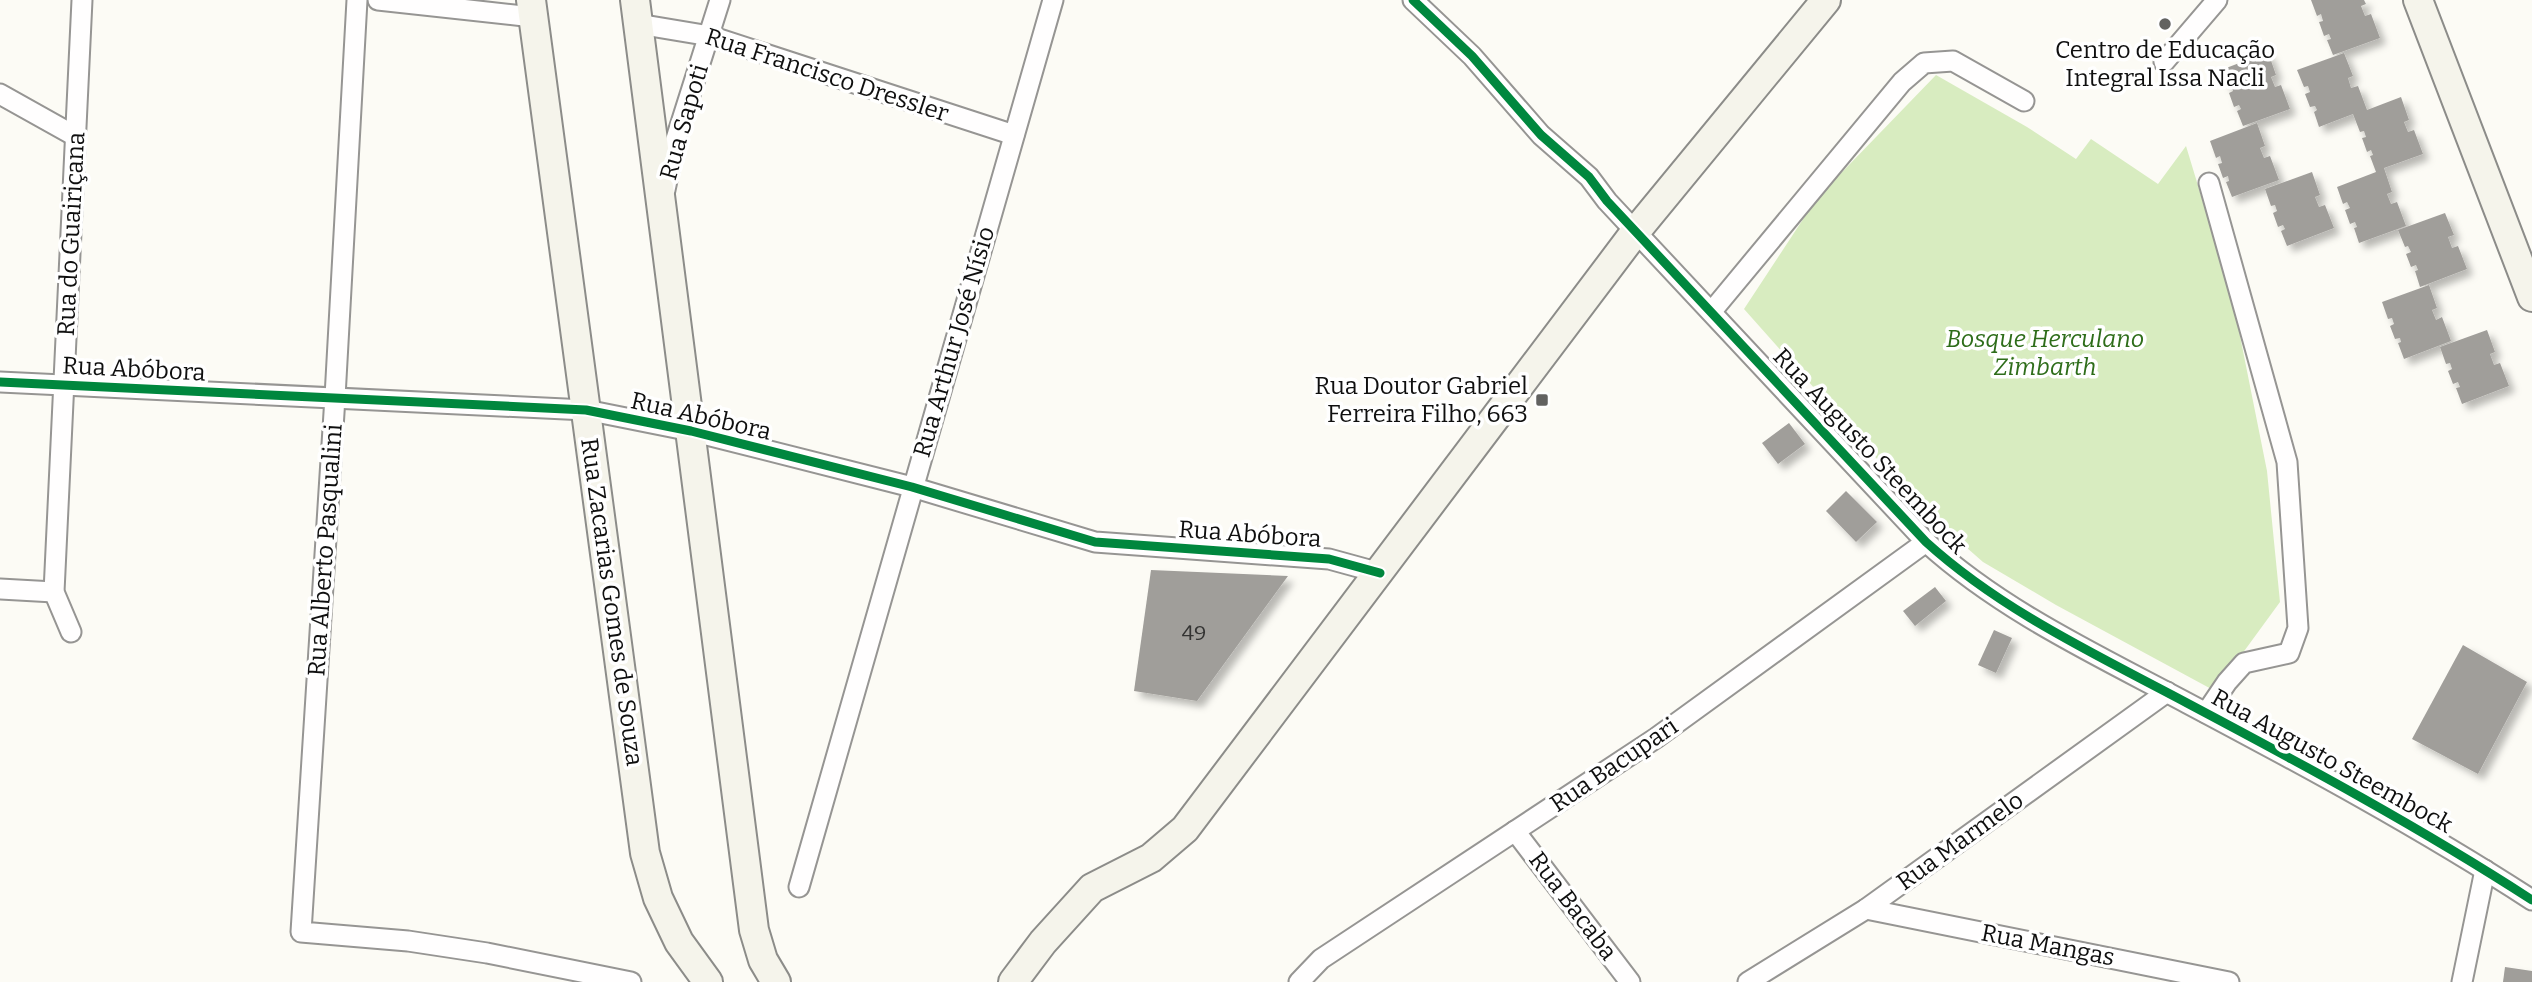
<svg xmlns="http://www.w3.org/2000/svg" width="2532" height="982" font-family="Bitter,serif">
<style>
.forest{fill:#d8ecc0}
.building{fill:#a09e9a;filter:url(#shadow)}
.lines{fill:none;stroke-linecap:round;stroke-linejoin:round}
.minor-casing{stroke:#969593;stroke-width:23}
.secondary-casing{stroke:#8c8c89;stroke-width:32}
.minor{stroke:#fffefe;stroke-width:19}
.secondary{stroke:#f5f4eb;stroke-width:28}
.cycleway-casing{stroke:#fff;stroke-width:13}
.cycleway{stroke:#00873e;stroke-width:9}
.poi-dot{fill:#626260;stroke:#fff;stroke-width:2.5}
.labels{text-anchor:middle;stroke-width:7;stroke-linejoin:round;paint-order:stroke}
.number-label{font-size:21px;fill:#333332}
.poi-label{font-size:24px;fill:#0f0f0f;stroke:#fff}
.street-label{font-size:24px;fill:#0f0f0f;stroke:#fff}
.park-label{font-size:24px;font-style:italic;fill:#2e6d1a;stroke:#fff}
</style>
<defs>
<filter id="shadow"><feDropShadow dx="6" dy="6" stdDeviation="3.5" flood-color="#0004"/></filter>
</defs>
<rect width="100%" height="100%" fill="#fcfbf5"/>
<path class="forest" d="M1936,75L2027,127L2076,159L2091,139L2158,184L2186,146L2233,301L2267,471L2280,602L2215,691L2056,605L1983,562L1917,504L1744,309L1817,198Z"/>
<g class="building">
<path d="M2311,0H2364L2366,4L2361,6L2365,16L2371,14L2380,38L2333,55L2327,40L2331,39L2329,34L2324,36L2319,22L2323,21L2321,14L2317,16Z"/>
<path d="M2268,52L2276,75L2271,77L2275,87L2281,85L2290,109L2243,126L2237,111L2241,109L2239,105L2234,107L2229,93L2233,91L2231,85L2227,87L2221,70Z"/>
<path d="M2344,53L2353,76L2348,78L2351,88L2358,86L2367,110L2401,97L2409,120L2404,122L2408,132L2414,130L2423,154L2384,168L2392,192L2387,194L2391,204L2397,202L2406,226L2359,243L2354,228L2357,227L2355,222L2350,224L2345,210L2350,208L2347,202L2343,204L2337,187L2376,172L2370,156L2373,155L2371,150L2367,152L2362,138L2366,137L2364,131L2360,132L2353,114L2319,127L2314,112L2317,110L2315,106L2310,107L2305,94L2310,92L2308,86L2304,87L2297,70Z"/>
<path d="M2257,123L2265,146L2260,148L2264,158L2270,156L2279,180L2232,197L2226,182L2229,181L2228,176L2223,178L2218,164L2222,163L2220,156L2216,158L2210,141Z"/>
<path d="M2312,172L2320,195L2315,197L2319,207L2325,205L2334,228L2287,246L2281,231L2285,229L2283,225L2278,227L2273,213L2277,211L2275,205L2271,206L2265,189Z"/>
<path d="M2445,213L2454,235L2448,237L2452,248L2458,246L2467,269L2420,287L2415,271L2418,270L2416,265L2411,267L2406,254L2411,252L2408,246L2405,247L2398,230Z"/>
<path d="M2429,285L2437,308L2432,310L2436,320L2442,317L2451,341L2404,359L2398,343L2401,342L2400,338L2395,339L2390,326L2394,324L2392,318L2388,319L2382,302Z"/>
<path d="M2487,330L2495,352L2490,354L2494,365L2500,363L2509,386L2462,404L2456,388L2460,387L2458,382L2453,384L2448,371L2452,369L2450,363L2446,364L2440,347Z"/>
<path d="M1789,423L1805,444L1778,464L1762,443Z"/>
<path d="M1846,491L1877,522L1856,542L1826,511Z"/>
<path d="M1151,570L1288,576L1197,701L1134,691Z"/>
<path d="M1935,587L1946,601L1915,626L1903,611Z"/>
<path d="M1994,630L2012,638L1996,673L1978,665Z"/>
<path d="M2463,645L2527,682L2478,774L2412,739Z"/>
<path d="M2505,967L2532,971V982H2503Z"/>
</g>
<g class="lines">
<defs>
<g id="minor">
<path d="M357,0L335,397L301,932L408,941L487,953L631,982"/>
<path d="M378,0L533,17"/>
<path d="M1413,0L1472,56L1541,135L1589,177L1607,201L1926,542C2002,611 2097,655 2187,703C2304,765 2421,828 2532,900"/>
<path d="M638,24L710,36L1014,135"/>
<path d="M2164,62L2217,0"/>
<path d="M0,94L75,136"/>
<path d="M665,190L675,142L720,0"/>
<path d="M1712,311L1902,82L1924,63L1953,61L2024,101"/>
<path d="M0,382L586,410L691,431L912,487L1095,542L1329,559L1380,573"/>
<path d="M0,589L54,592"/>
<path d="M71,632L54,592L82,0"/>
<path d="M2206,713L2227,682L2244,663L2289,653L2298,628L2287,462L2209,183"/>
<path d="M1515,831L1630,982"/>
<path d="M799,887L1053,0"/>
<path d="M1866,909L2229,982"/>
<path d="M1299,982L1321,959L1656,738L1926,542"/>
<path d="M1748,982L1866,909L2167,692"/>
<path d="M2462,982L2485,870"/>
</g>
<g id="secondary">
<path d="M531,0L645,853L658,898L679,942L708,982"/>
<path d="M635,0L754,930L763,960L776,982"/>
<path d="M2418,0L2532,297"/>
<path d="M1013,982L1043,942L1092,888L1151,858L1185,829L1636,231L1826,0"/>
</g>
</defs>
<use href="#minor" class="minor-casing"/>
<use href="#secondary" class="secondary-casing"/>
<use href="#minor" class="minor"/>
<use href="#secondary" class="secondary"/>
<defs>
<g id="cycleway">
<path d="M1413,0L1472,56L1541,135L1589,177L1607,201L1926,542C2002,611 2097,655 2187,703C2304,765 2421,828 2532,900"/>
<path d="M0,382L586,410L691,431L912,487L1095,542L1329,559L1380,573"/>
</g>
</defs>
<use href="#cycleway" class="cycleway-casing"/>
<use href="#cycleway" class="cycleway"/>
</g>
<g class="poi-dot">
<circle cx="2165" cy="24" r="7"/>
<rect x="1535" y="393" width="14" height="14" rx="3.5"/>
</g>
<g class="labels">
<g class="number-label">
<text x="1194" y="640">49</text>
</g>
<g class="poi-label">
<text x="2165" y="58">Centro de Educação<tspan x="2165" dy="28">Integral Issa Nacli</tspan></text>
<text x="1528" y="394" text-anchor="end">Rua Doutor Gabriel<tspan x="1528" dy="28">Ferreira Filho, 663</tspan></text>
</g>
<g class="street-label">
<text transform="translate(827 75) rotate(18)" y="8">Rua Francisco Dressler</text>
<text transform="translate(684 122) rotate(-74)" y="8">Rua Sapoti</text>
<text transform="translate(71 234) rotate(-87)" y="8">Rua do Guairiçana</text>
<text transform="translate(954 342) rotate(-74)" y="8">Rua Arthur José Nísio</text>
<text transform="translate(134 369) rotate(3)" y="8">Rua Abóbora</text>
<text transform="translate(701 416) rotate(13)" y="8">Rua Abóbora</text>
<text transform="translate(1870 451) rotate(47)" y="8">Rua Augusto Steembock</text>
<text transform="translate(1250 534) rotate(4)" y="8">Rua Abóbora</text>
<text transform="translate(325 550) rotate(-86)" y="8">Rua Alberto Pasqualini</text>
<text transform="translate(612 602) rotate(82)" y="8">Rua Zacarias Gomes de Souza</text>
<text transform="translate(2332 761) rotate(29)" y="8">Rua Augusto Steembock</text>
<text transform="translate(1614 765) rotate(-34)" y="8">Rua Bacupari</text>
<text transform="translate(1960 841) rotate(-36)" y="8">Rua Marmelo</text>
<text transform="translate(1573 906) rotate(53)" y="8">Rua Bacaba</text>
<text transform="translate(2048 945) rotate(11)" y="8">Rua Mangas</text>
</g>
<g class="park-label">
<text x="2045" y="347">Bosque Herculano<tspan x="2045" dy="28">Zimbarth</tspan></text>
</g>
</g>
</svg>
